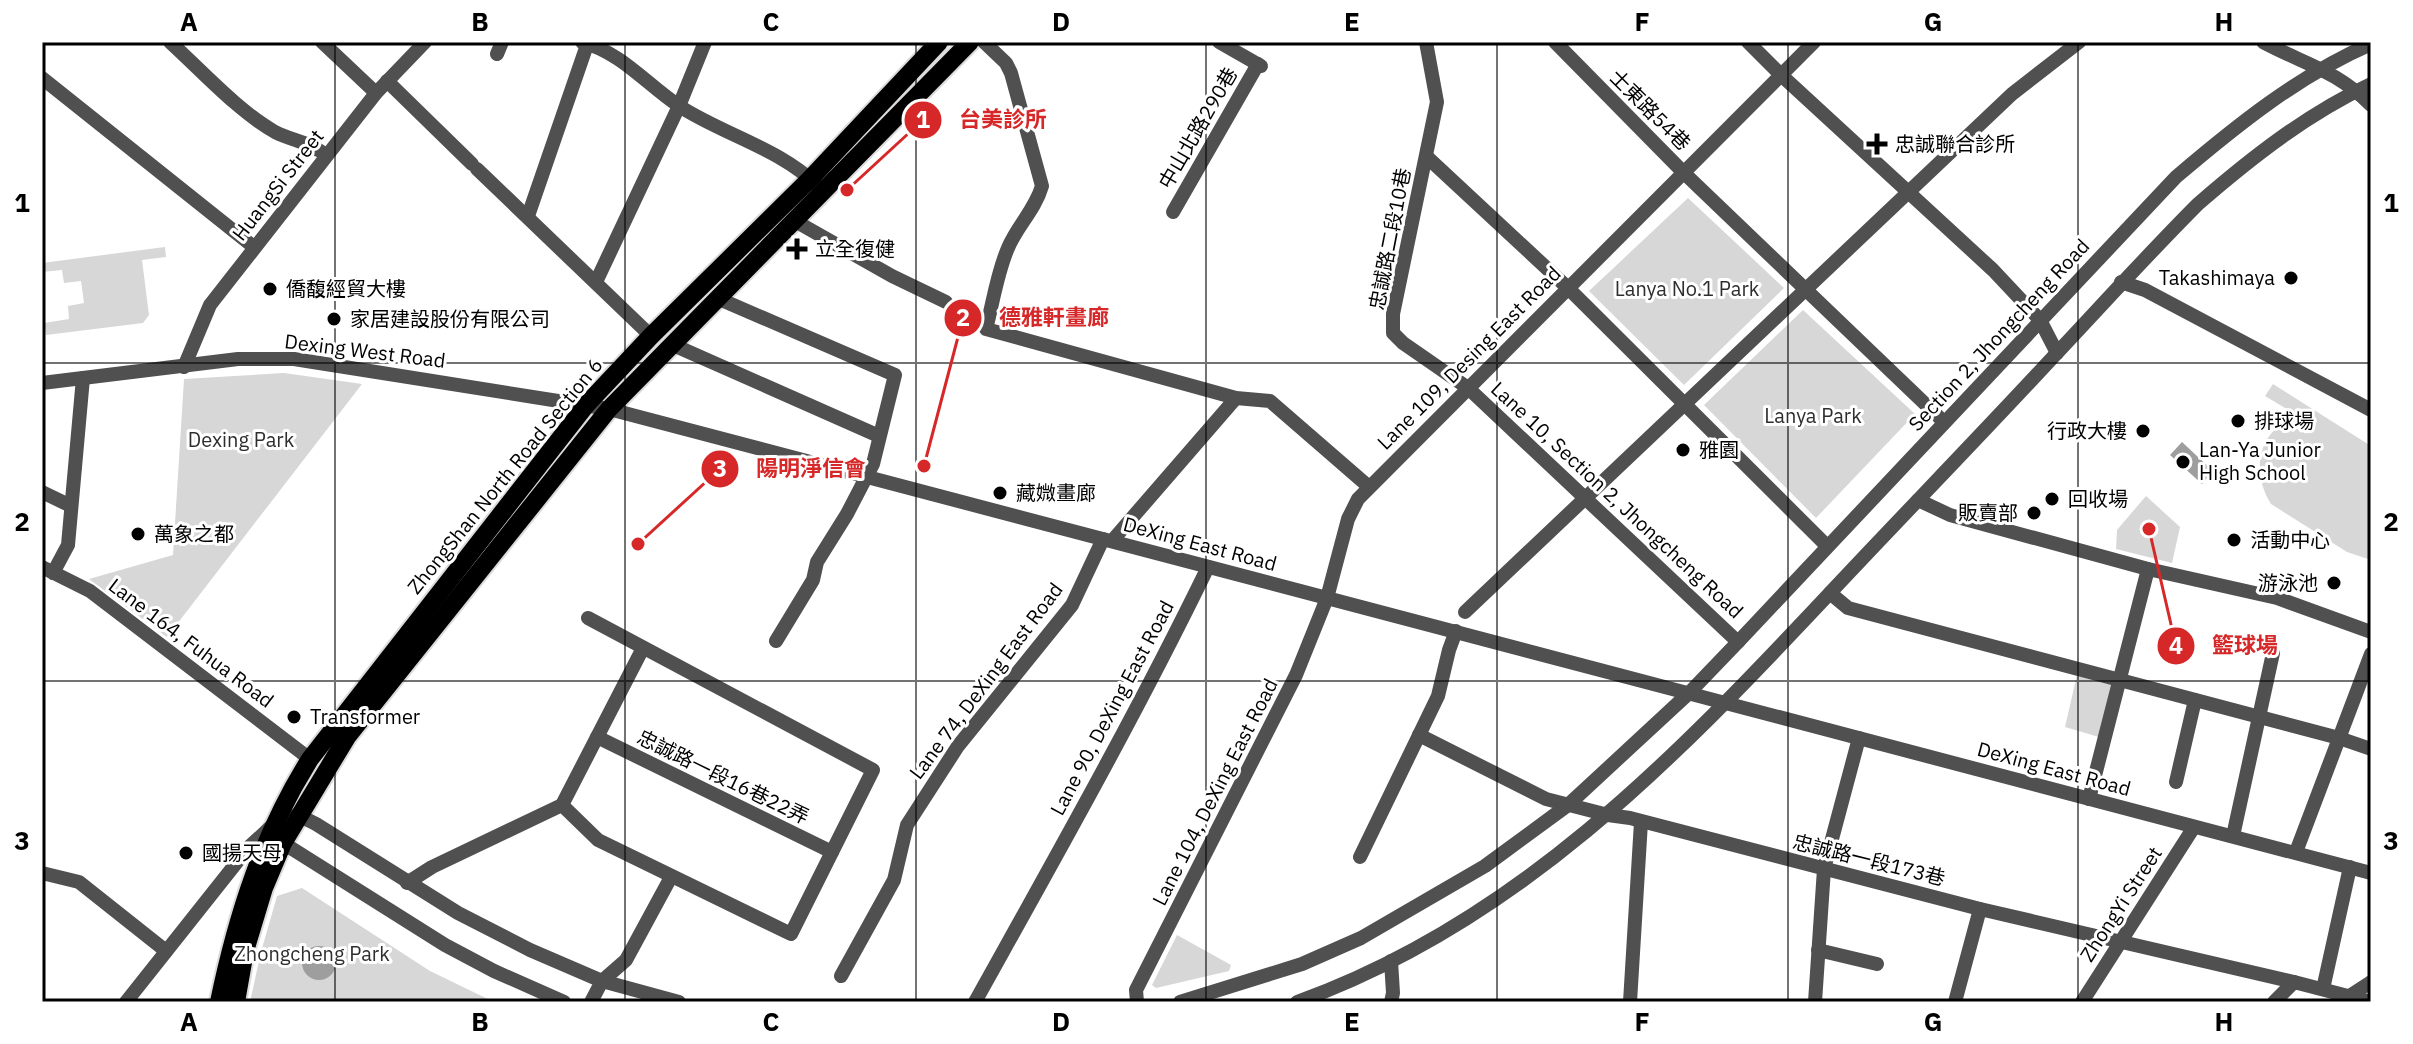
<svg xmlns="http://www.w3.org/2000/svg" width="2413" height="1044" font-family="'IBM Plex Sans','Noto Sans TC',sans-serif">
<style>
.green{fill:#d7d7d7}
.water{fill:#9e9e9e}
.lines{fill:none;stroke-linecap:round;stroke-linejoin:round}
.major-casing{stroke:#dbdbdb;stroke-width:22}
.minor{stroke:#505050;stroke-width:14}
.major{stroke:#000;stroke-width:18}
.grid{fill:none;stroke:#000;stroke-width:2;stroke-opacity:0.55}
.poi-dot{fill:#000;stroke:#fff;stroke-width:3}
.labels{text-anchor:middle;stroke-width:6;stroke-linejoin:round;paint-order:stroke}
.street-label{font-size:20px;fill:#000;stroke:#fff}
.poi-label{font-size:20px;fill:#000;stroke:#fff;text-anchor:start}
.park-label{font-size:20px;fill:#2e2e2e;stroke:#fff}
.leader{fill:none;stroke:#d62828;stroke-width:3}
.callout-dot{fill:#d62828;stroke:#fff;stroke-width:3}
.mark-label{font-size:24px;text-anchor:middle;font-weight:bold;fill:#fff}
.callout-label{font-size:22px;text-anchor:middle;font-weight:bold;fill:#d62828;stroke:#fff;stroke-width:6;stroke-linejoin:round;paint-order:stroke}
.neatline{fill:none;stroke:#000;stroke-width:3}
.grid-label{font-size:26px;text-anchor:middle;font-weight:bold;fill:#000}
</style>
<rect width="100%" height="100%" fill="#fff"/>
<g class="green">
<path d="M1688,198L1784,288L1684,385L1589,291Z"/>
<path d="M165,247L166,257L142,260L149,315L143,323L46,335L44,323L69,319L68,306L84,303L81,281L64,283L62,270L42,272V263Z"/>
<path d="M1803,310L1915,414L1816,518L1704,405Z"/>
<path d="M284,373L362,384L167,637L89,579L173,555L184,379Z"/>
<path d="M2273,384L2371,446V560L2347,552L2271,504C2250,471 2258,426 2300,417L2265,396Z"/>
<path d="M2146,496L2180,527L2172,563L2116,549L2117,530Z"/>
<path d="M2077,675L2113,684L2099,737L2065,727Z"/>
<path d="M302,888L430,971L494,1002H250L261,952L277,896Z"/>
<path d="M1177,935L1231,965L1229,971L1156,988L1152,985Z"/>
</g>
<g class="water">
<path d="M2182,442L2213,471L2202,484L2170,455Z"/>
<circle cx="319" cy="963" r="17"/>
</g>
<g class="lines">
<defs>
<g id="major">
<path d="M219,1002C237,915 263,834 310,759L587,404L651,336L810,179L939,42"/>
<path d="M236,1002L245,951L264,888L283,843L347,737L609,409L970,42"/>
</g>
</defs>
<use href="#major" class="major-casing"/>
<g class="minor">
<path d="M170,42C202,71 238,111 275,132C293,141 309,142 326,155"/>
<path d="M322,42L376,93"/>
<path d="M582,42C622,53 646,84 679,106C724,135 779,148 818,186"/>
<path d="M984,42L1006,63L1011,73L1042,186C1035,210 1017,226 1008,248C997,273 993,303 986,329L1236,398L1270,401L1368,486"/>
<path d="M1219,42L1261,66"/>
<path d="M1426,42L1437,102L1393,314V333L1403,343L1468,388L1738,642"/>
<path d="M1555,42L1683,172L1944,422"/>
<path d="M1748,42L1781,75L1993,270L2040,320L2057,353"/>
<path d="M2263,42C2304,64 2336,70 2371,105"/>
<path d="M497,54L502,42"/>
<path d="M42,78L254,247"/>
<path d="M387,81L472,164"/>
<path d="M1427,157L1568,288L1827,546"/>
<path d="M477,169L651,336"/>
<path d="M1173,212L1258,64"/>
<path d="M528,216L588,42"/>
<path d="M795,221L892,276L946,302"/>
<path d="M596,282L679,106L705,42"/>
<path d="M2121,282L2145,290L2371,410"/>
<path d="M717,298L895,375L873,464L847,514L817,562L813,580L776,641"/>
<path d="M671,344L879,436"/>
<path d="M184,367L210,305L376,93L425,42"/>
<path d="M42,383L238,359H294L609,409L2371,873"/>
<path d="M42,492L71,506"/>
<path d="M1918,500L1950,515L2148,569L2277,598L2371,632"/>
<path d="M1112,541L1236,398"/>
<path d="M42,567L90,591L310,759"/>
<path d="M53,573L68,545L83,378"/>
<path d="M1830,593L1848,608L2339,738L2371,749"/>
<path d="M1465,612L2012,94L2079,42"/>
<path d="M1419,735L1546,799L1608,815L1630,818L1980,909L2294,982"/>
<path d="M597,737L832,852"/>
<path d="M2176,782L2195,700"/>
<path d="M2089,799L2148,569"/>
<path d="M562,805L598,840L791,934L873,770L588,618"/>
<path d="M293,817L298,815L316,824L458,913L530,950L602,981L679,1002"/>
<path d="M279,835L283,843L445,945L494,971L564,1002"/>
<path d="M2233,836L2273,653"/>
<path d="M2296,852L2371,654"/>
<path d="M1360,857L1438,696L1449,650L1456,631"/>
<path d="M42,873L79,882L166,951"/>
<path d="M407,883L432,867L562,805L643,648"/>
<path d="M1818,950L1877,964"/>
<path d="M841,976L894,880L907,825L958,746L1072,605L1103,539"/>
<path d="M2323,989L2350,867"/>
<path d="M2351,995L2371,982"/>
<path d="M126,1002L249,847L274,824"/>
<path d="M591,1002L602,981L626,960L671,877"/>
<path d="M975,1002C1055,858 1136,715 1208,567"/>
<path d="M1137,1002L1136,990L1296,675L1327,598L1348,519L1358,499L1814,42"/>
<path d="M1180,1002L1302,964L1361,938L1485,866L1568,805L1689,693L1738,642L2176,177C2236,126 2299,75 2371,44"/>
<path d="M1297,1002C1517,923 1673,760 1829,594C1904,514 1981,435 2055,355C2103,304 2149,253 2198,204C2251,158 2307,114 2371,84"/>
<path d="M1391,1002L1393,993L1391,961"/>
<path d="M1630,1002L1641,822"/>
<path d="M1815,1002L1824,869L1859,738"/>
<path d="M1955,1002L1980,909"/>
<path d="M2082,1002L2194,827"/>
<path d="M2274,1002L2294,982L2371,1002"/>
</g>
<use href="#major" class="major"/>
</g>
<path class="grid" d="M335,42V1002M625,42V1002M916,42V1002M1206,42V1002M1497,42V1002M1788,42V1002M2078,42V1002M42,363H2371M42,681H2371"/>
<g class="poi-dot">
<path d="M1873 132h8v8h8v8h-8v8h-8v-8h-8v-8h8z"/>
<path d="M793 237h8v8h8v8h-8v8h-8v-8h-8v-8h8z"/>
<circle cx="2291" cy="278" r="8"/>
<circle cx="270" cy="289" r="8"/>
<circle cx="334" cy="319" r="8"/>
<circle cx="2238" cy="421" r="8"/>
<circle cx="2143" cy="431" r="8"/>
<circle cx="1683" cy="450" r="8"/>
<circle cx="2183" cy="462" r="8"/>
<circle cx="1000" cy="493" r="8"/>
<circle cx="2052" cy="499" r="8"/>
<circle cx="2034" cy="513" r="8"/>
<circle cx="138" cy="534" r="8"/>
<circle cx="2234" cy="540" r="8"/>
<circle cx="2334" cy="583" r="8"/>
<circle cx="294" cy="717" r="8"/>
<circle cx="186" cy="853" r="8"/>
</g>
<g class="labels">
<g class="street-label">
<text transform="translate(1650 110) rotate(45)" y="7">士東路54巷</text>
<text transform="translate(1198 128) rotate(-60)" y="7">中山北路290巷</text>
<text transform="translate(278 185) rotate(-52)" y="7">HuangSi Street</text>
<text transform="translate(1390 239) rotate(-79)" y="7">忠誠路二段10巷</text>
<text transform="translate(1999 335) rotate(-47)" y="7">Section 2, Jhongcheng Road</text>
<text transform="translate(365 351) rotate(7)" y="7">Dexing West Road</text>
<text transform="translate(1469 358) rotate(-45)" y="7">Lane 109, Desing East Road</text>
<text transform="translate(505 476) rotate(-51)" y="7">ZhongShan North Road Section 6</text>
<text transform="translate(1617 500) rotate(43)" y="7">Lane 10, Section 2, Jhongcheng Road</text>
<text transform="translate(1200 544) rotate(15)" y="7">DeXing East Road</text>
<text transform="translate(191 643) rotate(37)" y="7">Lane 164, Fuhua Road</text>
<text transform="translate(986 681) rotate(-53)" y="7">Lane 74, DeXing East Road</text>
<text transform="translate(1112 708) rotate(-62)" y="7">Lane 90, DeXing East Road</text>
<text transform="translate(2054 769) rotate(15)" y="7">DeXing East Road</text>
<text transform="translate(723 777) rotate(26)" y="7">忠誠路一段16巷22弄</text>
<text transform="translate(1215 792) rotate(-63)" y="7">Lane 104, DeXing East Road</text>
<text transform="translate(1869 860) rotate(14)" y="7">忠誠路一段173巷</text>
<text transform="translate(2121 904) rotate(-57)" y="7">ZhongYi Street</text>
</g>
<g class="poi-label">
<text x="1895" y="151">忠誠聯合診所</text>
<text x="815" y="256">立全復健</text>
<text x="2275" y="285" text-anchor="end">Takashimaya</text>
<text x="286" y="296">僑馥經貿大樓</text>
<text x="350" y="326">家居建設股份有限公司</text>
<text x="2254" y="428">排球場</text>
<text x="2127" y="438" text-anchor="end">行政大樓</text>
<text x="1699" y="457">雅園</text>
<text x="2199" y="457">Lan-Ya Junior<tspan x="2199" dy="23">High School</tspan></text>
<text x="1016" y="500">藏媺畫廊</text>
<text x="2068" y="506">回收場</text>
<text x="2018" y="520" text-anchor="end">販賣部</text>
<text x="154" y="541">萬象之都</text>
<text x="2250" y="547">活動中心</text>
<text x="2318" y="590" text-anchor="end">游泳池</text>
<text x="310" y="724">Transformer</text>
<text x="202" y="860">國揚天母</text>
</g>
<g class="park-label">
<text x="1687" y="296">Lanya No.1 Park</text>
<text x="1813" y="423">Lanya Park</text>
<text x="241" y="447">Dexing Park</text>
<text x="312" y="961">Zhongcheng Park</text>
</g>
</g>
<path class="leader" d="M847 190L923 120M924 466L963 318M638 544L720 469M2149 529L2176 646"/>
<g class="callout-dot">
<circle cx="847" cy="190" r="8"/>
<circle cx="924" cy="466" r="8"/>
<circle cx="638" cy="544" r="8"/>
<circle cx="2149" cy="529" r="8"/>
<circle cx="923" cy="120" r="20"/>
<circle cx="963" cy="318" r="20"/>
<circle cx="720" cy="469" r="20"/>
<circle cx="2176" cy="646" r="20"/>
</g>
<g class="mark-label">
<text x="923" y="128">1</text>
<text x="963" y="326">2</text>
<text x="720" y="477">3</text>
<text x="2176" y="654">4</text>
</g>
<g class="callout-label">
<text x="1003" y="127">台美診所</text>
<text x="1054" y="325">德雅軒畫廊</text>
<text x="811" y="476">陽明淨信會</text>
<text x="2245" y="653">籃球場</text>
</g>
<rect width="2413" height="1044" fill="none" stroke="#ffffff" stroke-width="88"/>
<rect x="44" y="44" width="2325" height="956" class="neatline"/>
<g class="grid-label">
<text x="189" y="31">A</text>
<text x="480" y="31">B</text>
<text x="771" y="31">C</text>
<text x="1061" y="31">D</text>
<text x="1352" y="31">E</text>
<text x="1642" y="31">F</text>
<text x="1933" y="31">G</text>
<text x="2224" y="31">H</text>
<text x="22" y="212">1</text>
<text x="2391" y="212">1</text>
<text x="22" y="531">2</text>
<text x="2391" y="531">2</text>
<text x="22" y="850">3</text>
<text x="2391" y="850">3</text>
<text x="189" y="1031">A</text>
<text x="480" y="1031">B</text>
<text x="771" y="1031">C</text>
<text x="1061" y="1031">D</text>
<text x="1352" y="1031">E</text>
<text x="1642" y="1031">F</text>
<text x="1933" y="1031">G</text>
<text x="2224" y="1031">H</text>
</g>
</svg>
